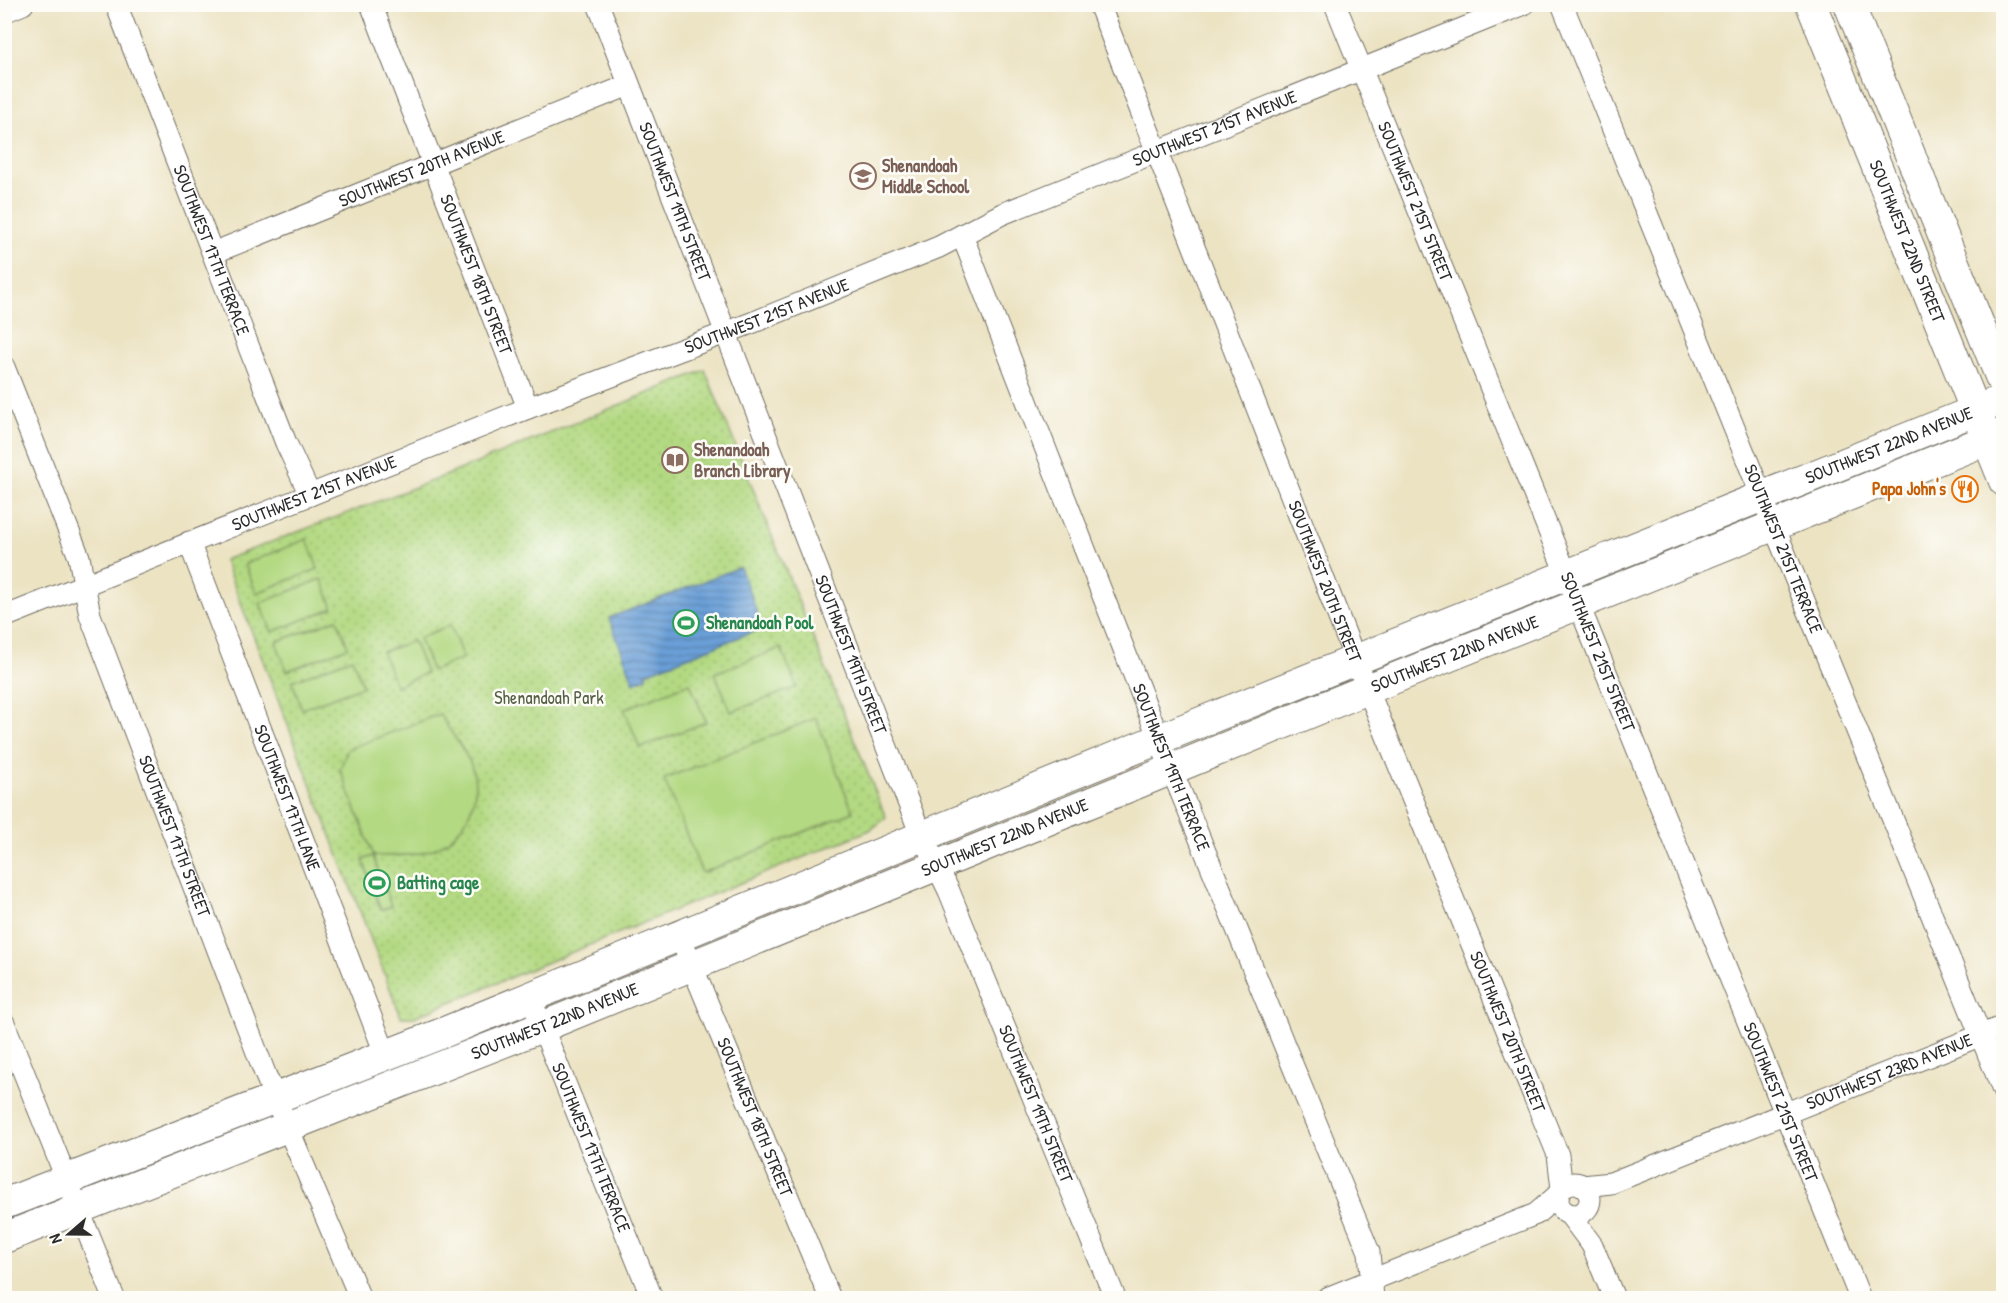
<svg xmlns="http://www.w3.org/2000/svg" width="2008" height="1303" font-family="'Patrick Hand',sans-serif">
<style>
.park{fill:url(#park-dots);stroke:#6f8256;stroke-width:1.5}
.pitch{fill:#b3d982;stroke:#6f8256;stroke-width:1.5}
.water{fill:url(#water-rules);stroke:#4a6581;stroke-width:1.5}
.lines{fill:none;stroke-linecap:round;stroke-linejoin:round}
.minor-casing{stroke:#6f6b60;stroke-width:23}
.secondary-casing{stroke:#6f6b60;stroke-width:32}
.minor{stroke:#fff;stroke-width:21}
.secondary{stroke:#fff;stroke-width:30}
.labels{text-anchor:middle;stroke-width:5;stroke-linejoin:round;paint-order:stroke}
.street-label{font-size:18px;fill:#2b2b2b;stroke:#fdfcf7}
.education-label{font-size:18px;font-weight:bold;fill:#785e54;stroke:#fdfcf7;text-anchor:start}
.food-label{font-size:18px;font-weight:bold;fill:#c56008;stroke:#fdfcf7;text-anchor:end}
.leisure-label{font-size:18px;font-weight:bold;fill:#27864d;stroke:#fdfcf7;text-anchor:start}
.park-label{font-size:18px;fill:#545f45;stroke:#fdfcf7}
</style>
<defs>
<pattern id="park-dots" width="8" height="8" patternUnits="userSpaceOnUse" patternTransform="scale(1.5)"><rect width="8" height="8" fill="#b3d982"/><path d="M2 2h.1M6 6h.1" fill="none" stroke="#9aba70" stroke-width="1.8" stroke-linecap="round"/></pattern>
<pattern id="water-rules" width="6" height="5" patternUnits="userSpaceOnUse" patternTransform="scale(1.5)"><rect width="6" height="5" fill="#6a9fd7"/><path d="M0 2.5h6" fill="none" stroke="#5782af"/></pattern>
</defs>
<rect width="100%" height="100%" fill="#fdfcf7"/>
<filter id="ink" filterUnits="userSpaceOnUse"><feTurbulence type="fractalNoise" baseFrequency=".0167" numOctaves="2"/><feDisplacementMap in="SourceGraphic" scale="12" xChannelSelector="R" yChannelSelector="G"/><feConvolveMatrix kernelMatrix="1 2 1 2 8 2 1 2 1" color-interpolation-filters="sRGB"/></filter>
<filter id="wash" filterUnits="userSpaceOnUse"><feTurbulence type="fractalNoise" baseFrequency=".008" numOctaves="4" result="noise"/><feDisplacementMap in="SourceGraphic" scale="24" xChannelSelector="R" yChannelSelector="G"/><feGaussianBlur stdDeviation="1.35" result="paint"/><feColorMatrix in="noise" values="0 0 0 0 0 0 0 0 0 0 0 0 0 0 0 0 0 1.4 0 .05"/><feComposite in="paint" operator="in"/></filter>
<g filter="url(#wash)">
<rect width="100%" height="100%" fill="#ece3c3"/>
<path class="park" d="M705,370L886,818L870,830L414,1017H401L224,560L447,475Z"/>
<g class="pitch">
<path d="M307,539L318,569L256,593L245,564Z"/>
<path d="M322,579L333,608L272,632L260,603Z"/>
<path d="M337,619L348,647L287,671L276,642Z"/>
<path d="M450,625L463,658L432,671L419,638Z"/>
<path d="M413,641L426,673L396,686L382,652Z"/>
<path d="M781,648L797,687L731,712L715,673Z"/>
<path d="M352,658L363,686L302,709L292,681Z"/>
<path d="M690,683L706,722L640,748L624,709Z"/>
<path d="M440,714C449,732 464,747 471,765C485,801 461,842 425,852C409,857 391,855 374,856L340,769L348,749Z"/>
<path d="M816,718L853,812L702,873L664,779Z"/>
<path d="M373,856L391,906L381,910L363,860Z"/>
</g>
<path class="water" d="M740,567L763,628L646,673L647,677L634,683L609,618Z"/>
</g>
<g filter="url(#ink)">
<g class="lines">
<defs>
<g id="minor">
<path id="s1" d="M116,4L286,443L310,495"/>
<path id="s2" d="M371,4L528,408"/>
<path id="s3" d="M598,4L917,825L949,891L1115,1298"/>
<path id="s4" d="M1099,4L1350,646L1558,1155L1562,1189"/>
<path id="s5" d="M1335,4L1860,1298"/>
<path id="s6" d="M1562,4L2004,1093"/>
<path d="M4,12L23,4"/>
<path id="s7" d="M962,235L1159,739L1369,1252L1373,1298"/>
<path id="s8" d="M213,253L629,85"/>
<path id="s9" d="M4,367L79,557L90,615L266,1076L360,1298"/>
<path id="s10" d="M189,542L386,1056"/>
<path id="s11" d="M4,617L528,408L754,322L939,247L1002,214L1524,4"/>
<path id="s12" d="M680,937L830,1298"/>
<path id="s13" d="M537,1014L652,1298"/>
<path d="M4,1023L114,1298"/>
<circle cx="1574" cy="1199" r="16"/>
<path id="s14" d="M1583,1186L1611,1183L2004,1026"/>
<path d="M1569,1214L1592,1245L1614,1298"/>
<path d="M1327,1298L1536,1214L1559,1194"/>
</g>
<g id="secondary">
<path id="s15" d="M1811,4L2004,481"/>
<path d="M1849,4L2004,386"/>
<path id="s16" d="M4,1204L440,1034L1159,739L2004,399"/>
<path id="s17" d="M4,1238L542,1027L1368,689L2004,433"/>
</g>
</defs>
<use href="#minor" class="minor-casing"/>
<use href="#secondary" class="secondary-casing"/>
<use href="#minor" class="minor"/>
<use href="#secondary" class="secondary"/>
</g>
</g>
<defs>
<symbol id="school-ring" viewBox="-11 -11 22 22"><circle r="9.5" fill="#fdfcf7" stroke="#8d6e63" stroke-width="1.5"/><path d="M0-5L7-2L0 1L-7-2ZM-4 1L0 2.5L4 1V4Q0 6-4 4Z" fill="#8d6e63"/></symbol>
<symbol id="library-ring" viewBox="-11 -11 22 22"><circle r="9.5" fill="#fdfcf7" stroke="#8d6e63" stroke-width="1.5"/><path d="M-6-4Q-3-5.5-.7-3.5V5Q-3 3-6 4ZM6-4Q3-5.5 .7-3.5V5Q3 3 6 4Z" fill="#8d6e63"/></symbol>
<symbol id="restaurant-ring" viewBox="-11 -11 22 22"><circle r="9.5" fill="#fdfcf7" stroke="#e8710a" stroke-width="1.5"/><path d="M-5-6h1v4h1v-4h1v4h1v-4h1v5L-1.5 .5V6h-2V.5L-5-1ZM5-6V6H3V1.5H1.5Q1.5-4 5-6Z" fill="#e8710a"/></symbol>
<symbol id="stadium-ring" viewBox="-11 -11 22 22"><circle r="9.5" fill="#fdfcf7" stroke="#2e9e5b" stroke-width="1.5"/><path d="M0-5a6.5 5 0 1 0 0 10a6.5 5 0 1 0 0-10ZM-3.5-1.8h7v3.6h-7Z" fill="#2e9e5b"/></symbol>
</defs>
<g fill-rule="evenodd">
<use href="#school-ring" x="848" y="161" width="30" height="30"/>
<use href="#library-ring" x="660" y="445" width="30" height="30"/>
<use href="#restaurant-ring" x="1950" y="474" width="30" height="30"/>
<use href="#stadium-ring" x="671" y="608" width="30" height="30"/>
<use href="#stadium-ring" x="362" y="868" width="30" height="30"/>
</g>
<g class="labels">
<g class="street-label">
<text dy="6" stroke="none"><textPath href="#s11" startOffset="1306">SOUTHWEST 21ST AVENUE</textPath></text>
<text dy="6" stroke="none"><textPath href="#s8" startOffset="225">SOUTHWEST 20TH AVENUE</textPath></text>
<text dy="6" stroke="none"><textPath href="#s3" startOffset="212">SOUTHWEST 19TH STREET</textPath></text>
<text dy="6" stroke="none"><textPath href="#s5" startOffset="213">SOUTHWEST 21ST STREET</textPath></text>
<text dy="6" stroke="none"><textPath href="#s15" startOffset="256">SOUTHWEST 22ND STREET</textPath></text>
<text dy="6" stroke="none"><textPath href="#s1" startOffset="264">SOUTHWEST 17TH TERRACE</textPath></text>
<text dy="6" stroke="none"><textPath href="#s2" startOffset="290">SOUTHWEST 18TH STREET</textPath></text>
<text dy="6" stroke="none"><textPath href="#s11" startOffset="820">SOUTHWEST 21ST AVENUE</textPath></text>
<text dy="6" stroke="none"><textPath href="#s16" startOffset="2032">SOUTHWEST 22ND AVENUE</textPath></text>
<text dy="6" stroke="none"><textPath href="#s11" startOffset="334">SOUTHWEST 21ST AVENUE</textPath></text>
<text dy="6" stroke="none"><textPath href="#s6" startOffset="588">SOUTHWEST 21ST TERRACE</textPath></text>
<text dy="6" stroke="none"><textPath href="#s4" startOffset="620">SOUTHWEST 20TH STREET</textPath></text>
<text dy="6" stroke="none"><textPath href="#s5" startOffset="699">SOUTHWEST 21ST STREET</textPath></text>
<text dy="6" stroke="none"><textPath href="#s3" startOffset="698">SOUTHWEST 19TH STREET</textPath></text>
<text dy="6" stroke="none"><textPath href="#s17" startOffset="1564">SOUTHWEST 22ND AVENUE</textPath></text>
<text dy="6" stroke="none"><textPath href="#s7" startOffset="572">SOUTHWEST 19TH TERRACE</textPath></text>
<text dy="6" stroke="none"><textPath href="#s10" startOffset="274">SOUTHWEST 17TH LANE</textPath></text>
<text dy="6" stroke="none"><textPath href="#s9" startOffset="500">SOUTHWEST 17TH STREET</textPath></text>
<text dy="6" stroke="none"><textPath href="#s17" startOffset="1078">SOUTHWEST 22ND AVENUE</textPath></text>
<text dy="6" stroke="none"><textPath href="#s17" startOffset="592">SOUTHWEST 22ND AVENUE</textPath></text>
<text dy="6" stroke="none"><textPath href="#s4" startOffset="1106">SOUTHWEST 20TH STREET</textPath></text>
<text dy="6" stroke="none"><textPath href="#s14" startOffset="328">SOUTHWEST 23RD AVENUE</textPath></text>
<text dy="6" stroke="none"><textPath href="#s5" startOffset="1185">SOUTHWEST 21ST STREET</textPath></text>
<text dy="6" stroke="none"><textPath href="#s3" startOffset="1184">SOUTHWEST 19TH STREET</textPath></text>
<text dy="6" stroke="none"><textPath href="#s12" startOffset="195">SOUTHWEST 18TH STREET</textPath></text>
<text dy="6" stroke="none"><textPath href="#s13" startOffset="144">SOUTHWEST 17TH TERRACE</textPath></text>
</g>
<g class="education-label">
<text x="882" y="172">Shenandoah<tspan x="882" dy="21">Middle School</tspan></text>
<text x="694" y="456">Shenandoah<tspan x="694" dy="21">Branch Library</tspan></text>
</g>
<g class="food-label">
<text x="1946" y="495">Papa John's</text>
</g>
<g class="leisure-label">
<text x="706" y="629">Shenandoah Pool</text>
<text x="397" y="889">Batting cage</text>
</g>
<g class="park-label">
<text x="549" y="704">Shenandoah Park</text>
</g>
</g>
<rect width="2008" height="1303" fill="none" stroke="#fdfcf7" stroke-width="24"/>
<g transform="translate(69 1234) rotate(250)" stroke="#fdfcf7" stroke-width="4.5" paint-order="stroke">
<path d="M0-4.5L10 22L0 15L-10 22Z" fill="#2b2b2b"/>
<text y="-9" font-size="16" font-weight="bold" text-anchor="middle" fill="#2b2b2b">N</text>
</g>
</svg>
